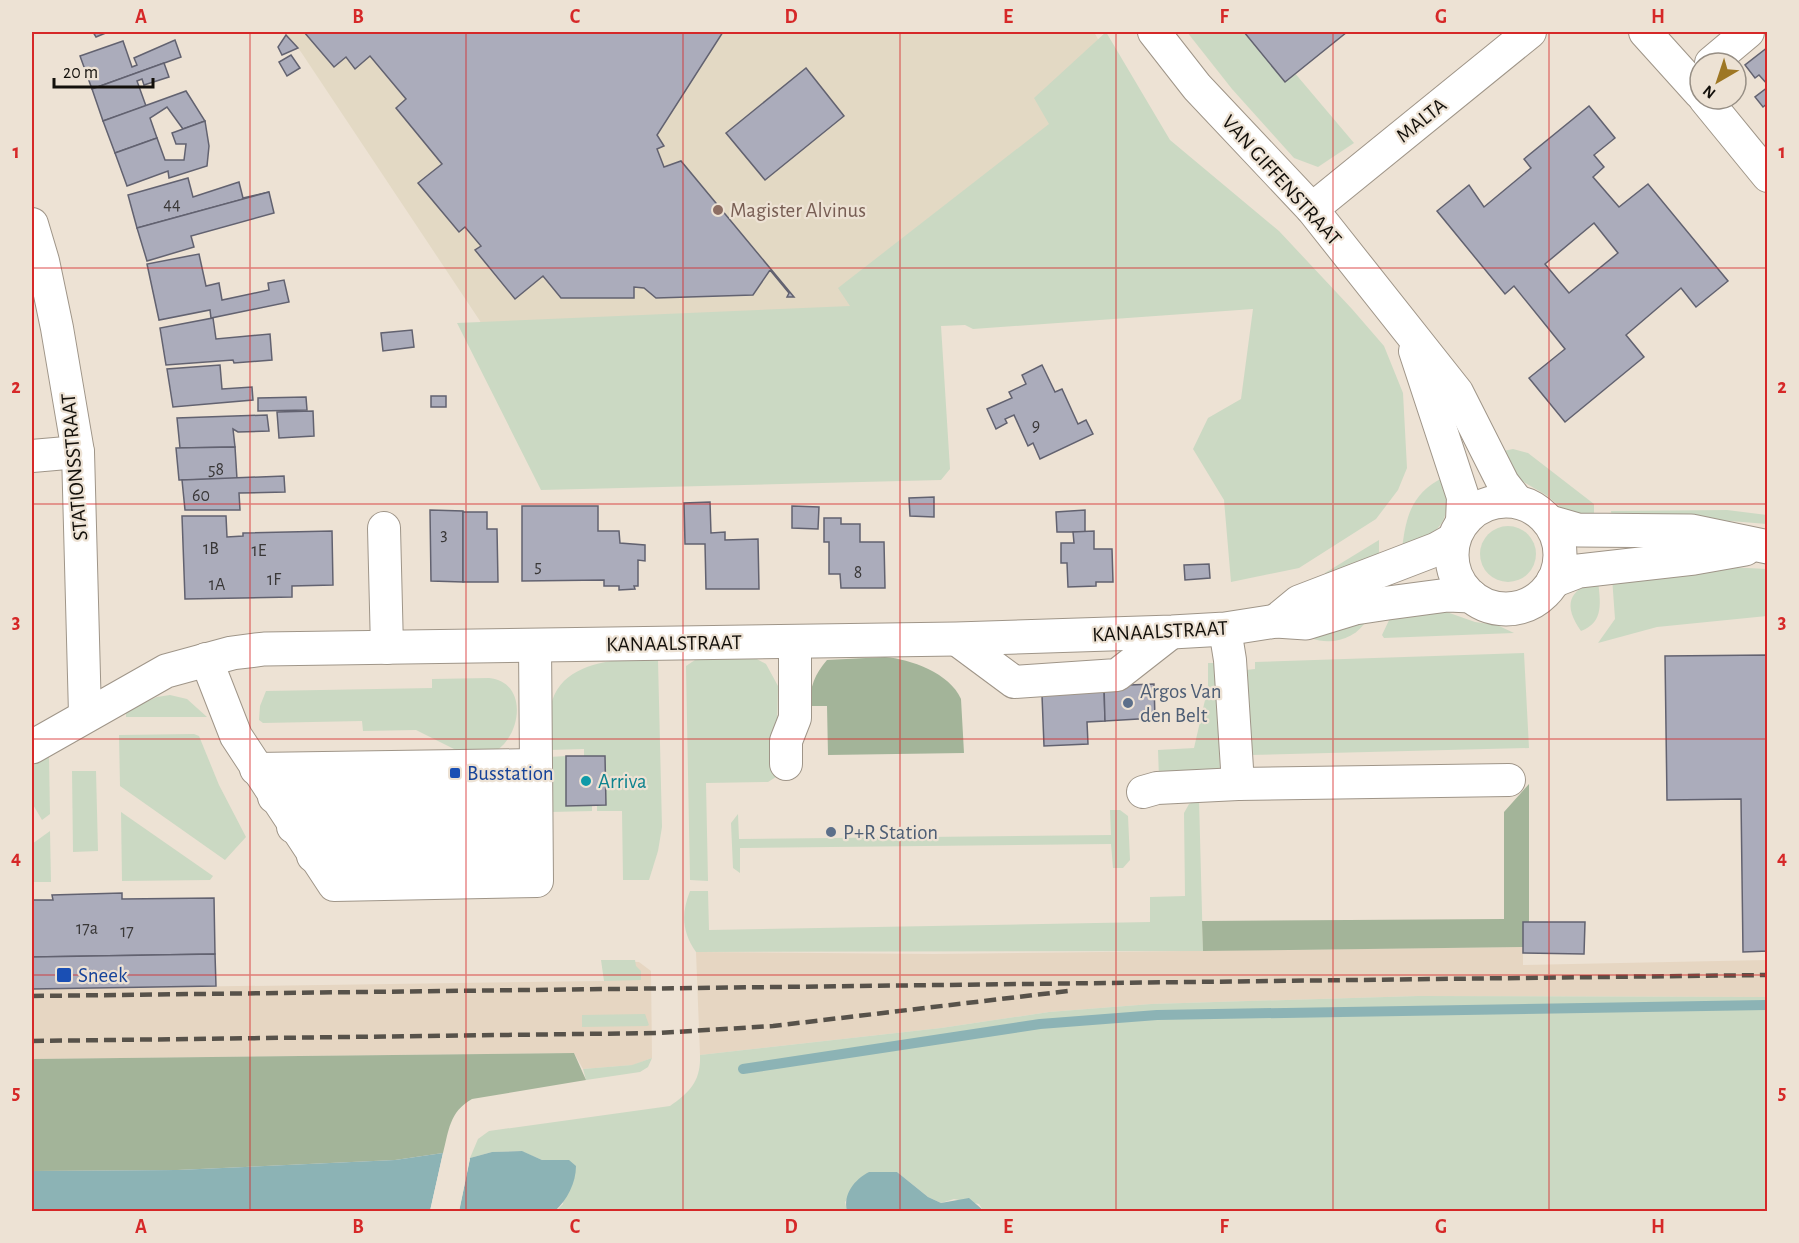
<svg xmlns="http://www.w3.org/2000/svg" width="1799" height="1243" font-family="'Alegreya Sans',sans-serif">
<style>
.built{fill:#e6d6c2}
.education{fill:#e3d9c4}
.green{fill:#cbd9c3}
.forest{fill:#a3b499}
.water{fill:#8cb3b5}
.pier{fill:#ede2d4}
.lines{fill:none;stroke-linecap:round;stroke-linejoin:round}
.stream{stroke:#8cb3b5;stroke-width:10}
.building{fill:#abacbb;stroke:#626270;stroke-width:1.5;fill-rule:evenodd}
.minor-casing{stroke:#9f9588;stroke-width:34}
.major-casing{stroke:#9f9588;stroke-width:35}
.minor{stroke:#fff;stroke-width:32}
.major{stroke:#fff;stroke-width:33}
.rail{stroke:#57524a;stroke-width:4.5;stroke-dasharray:12 6;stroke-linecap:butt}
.grid{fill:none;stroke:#d62828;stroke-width:1.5;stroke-opacity:0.55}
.education-dot{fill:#8d6e63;stroke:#ede2d4;stroke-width:2}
.service-dot{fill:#5c6f8a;stroke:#ede2d4;stroke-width:2}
.transit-dot{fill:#1a4fb4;stroke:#ede2d4;stroke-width:2}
.culture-dot{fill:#0f9aa8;stroke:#ede2d4;stroke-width:2}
.labels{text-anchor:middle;stroke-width:4.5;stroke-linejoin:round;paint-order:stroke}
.number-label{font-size:18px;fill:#393737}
.street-label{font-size:21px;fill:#13100b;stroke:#ede2d4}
.education-label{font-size:21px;fill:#785e54;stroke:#ede2d4;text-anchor:start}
.service-label{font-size:21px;fill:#4e5e75;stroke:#ede2d4;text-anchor:start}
.transit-label{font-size:21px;fill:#164399;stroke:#ede2d4;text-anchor:start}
.culture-label{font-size:21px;fill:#0d838f;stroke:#ede2d4;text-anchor:start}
.neatline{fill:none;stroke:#d62828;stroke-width:2}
.grid-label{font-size:20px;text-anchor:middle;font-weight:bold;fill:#d62828}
</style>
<rect width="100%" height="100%" fill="#ede2d4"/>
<g class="built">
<path d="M1523,947V965L1767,960L1768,997L1418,996L1151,1004L1049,1012L941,1028L700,1055L696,952L934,954Z"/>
<path d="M607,961L639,962L651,971L652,1058L633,1065L583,1069L574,1053L32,1059V989L604,981V966Z"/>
</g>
<path class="education" d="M284,32H1094L1143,119L916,302L546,482L480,321L301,52Z"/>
<g class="green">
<path d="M1106,32L1170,140L1279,231L1352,309L1384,346L1403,393L1407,468L1398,490L1376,519L1299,568L1231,582L1224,500L1193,449L1208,418L1241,399L1253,309L973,329L965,325L941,326L950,469L941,480L541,490L457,323L850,306L838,288L1049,124L1034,98Z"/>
<path d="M1187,32H1260L1354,143L1318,167L1294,158L1232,89Z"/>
<path d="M1513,449L1528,453L1594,504V519L1563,509L1546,495L1520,480L1499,452Z"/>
<path d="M1444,477C1452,524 1443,530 1402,549C1406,515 1412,493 1444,477Z"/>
<path d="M1727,510L1767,515V524L1730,521L1612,519L1611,511Z"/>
<circle cx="1508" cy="554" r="28"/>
<path d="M1379,540V559L1326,576L1325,573Z"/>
<path d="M1727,567L1767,569V616L1657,627L1598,643L1615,619L1612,577Z"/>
<path d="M1598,580C1600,601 1605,622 1581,631C1563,605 1568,590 1598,580Z"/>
<path d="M1441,610L1475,622L1497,625L1514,633L1384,638L1382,635L1392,614Z"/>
<path d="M1367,619C1357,639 1331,646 1311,638Z"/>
<path d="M1524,653L1529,748L1250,755L1246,670L1255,669V662Z"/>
<path d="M755,658L766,664L778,686L776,777L768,782L706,783L708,881L690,880L686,666L695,660Z"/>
<path d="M621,660H658L662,827L658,851L649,880H623L622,811H597V806L606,805L584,756V749L549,750C550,736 548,720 551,706C557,673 592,662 621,660Z"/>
<path d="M1208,663H1216L1220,770L1159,778L1158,750L1194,748L1208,687Z"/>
<path d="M489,678C528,682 522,734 496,751H458L416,730L363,731L362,721L263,723L259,720L260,706L266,691L432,688V679Z"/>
<path d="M170,695L187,699L207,717H126V711L157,697Z"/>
<path d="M194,734L199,736L219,785L246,837L225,860L120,786L119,735Z"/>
<path d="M49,755L50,814L42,820L32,803V766Z"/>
<path d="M566,756V806L592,805V811L551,812L549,757Z"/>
<path d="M72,771H96L98,851L73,852Z"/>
<path d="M1199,799L1203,951L696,952C682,932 681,914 690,891H708L709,930L1150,922V897L1185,896L1184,813L1189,804Z"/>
<path d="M1110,810H1120L1128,816L1130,860L1123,868H1113L1111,844L740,848V873L733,868L731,823L738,814L739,839L1111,835Z"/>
<path d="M121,812L213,876L210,880L122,881Z"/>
<path d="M50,831L51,882H32V844Z"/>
<path d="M601,960H635L636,966L641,971V980L604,981Z"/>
<path d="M1418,996L1767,997V1211L984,1212L979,1204L954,1199L941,1203L928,1197L897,1172H869L845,1202L847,1211L555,1212L563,1204L569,1160H542L521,1151L492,1152L470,1158L478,1139L489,1131L670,1106C690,1092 701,1081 700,1055L941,1028L1049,1012L1151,1004Z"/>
<path d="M645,1014L649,1025L647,1026L582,1027V1015Z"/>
<path d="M652,1058L648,1067L640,1072L586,1080L583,1069L632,1065Z"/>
</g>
<g class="forest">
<path d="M885,657C910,659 950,673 961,699L964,753L828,755L827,706H811C809,687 815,674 827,660Z"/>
<path d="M1529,784V922H1523V947L1203,951L1202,921L1504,919V812Z"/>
<path d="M574,1053L586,1080L472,1099C449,1112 449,1131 443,1153L395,1160L177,1170L32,1171V1059Z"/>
</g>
<g class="water">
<path d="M522,1151L542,1160H569L576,1166C576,1183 567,1200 555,1211L459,1212L470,1158L492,1152Z"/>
<path d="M443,1153L430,1211H32V1171L177,1170L395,1160Z"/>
<path d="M869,1172H897L928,1197L941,1203L969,1198L984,1211H847C843,1194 854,1180 869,1172Z"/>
</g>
<g class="pier">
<path d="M443,1153L445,1154L434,1212L430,1211Z"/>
<path d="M467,1158L470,1159L459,1211L456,1212Z"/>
</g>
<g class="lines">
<path class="stream" d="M743,1069L1040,1024L1157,1015L1766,1005"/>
</g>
<g class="building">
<path d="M93,32H108L96,37Z"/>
<path d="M304,32H723L657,135L664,146L657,149L664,167L681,161L794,297H787L789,293L770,270L753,295L656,298L644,288L634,287V298H561L543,276L515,299L475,250L481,246L465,227L459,232L418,183L442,164L396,108L406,99L370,56L355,69L346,57L334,67Z"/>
<path d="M1244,32H1347L1285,82Z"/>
<path d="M286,35L298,48L282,55L278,47Z"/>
<path d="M175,40L181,57L92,89L80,56L123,41L132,67L137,65L134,58Z"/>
<path d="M1768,47V85L1759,75L1755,78L1745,65Z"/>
<path d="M291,55L300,68L287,76L279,62Z"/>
<path d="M164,63L169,77L144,85L142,79L137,81L146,106L103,121L92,89Z"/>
<path d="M806,68L844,116L765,180L726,133Z"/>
<path d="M1768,87V103L1763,107L1755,97Z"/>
<path d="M186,91L205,121L183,129L167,107L150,118L157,138L115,153L103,121Z"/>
<path d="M1589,106L1615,138L1594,155L1604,167L1593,177L1619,207L1648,184L1728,281L1696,307L1681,288L1626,335L1644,357L1565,422L1529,378L1565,349L1514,286L1505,294L1437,211L1469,185L1484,207L1531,168L1524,159ZM1594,223L1618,253L1569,293L1545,264Z"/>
<path d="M205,121L209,146L207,166L169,178L168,171L127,186L115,153L157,138L165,160H184L186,144H176L172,133Z"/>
<path d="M188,178L193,197L239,182L243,198L269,192L137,228L128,195Z"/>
<path d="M269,192L274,213L191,236L194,247L147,261L137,228Z"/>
<path d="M199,254L206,286L219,283L222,300L269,290L268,283L284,280L289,302L211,318L210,310L159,320L147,264Z"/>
<path d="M213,318L216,339L270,334L272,360L234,363L233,360L166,365L160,328Z"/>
<path d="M412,330L414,347L383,351L381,333Z"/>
<path d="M220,365L222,389L252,387L253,400L173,407L167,369Z"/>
<path d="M1042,365L1055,392L1062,389L1078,424L1086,420L1093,434L1040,459L1033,443L1028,446L1014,415L1005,419L1007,423L996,429L987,409L1012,398L1009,392L1026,384L1022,375Z"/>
<rect x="431" y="396" width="15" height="11"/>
<path d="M306,397L307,410L258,411V398Z"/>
<path d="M313,411L314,436L279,438L277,412Z"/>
<path d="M267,415L269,431L238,432L233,429L235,447L180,448L177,418Z"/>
<path d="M235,447L237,479L179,480L176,448Z"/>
<path d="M284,476L285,492L239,493L240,510H185L182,480Z"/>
<path d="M934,497V517L910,516L909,498Z"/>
<path d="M710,502L711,533L725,532V540L758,539L759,589H706L705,544H685L684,503Z"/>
<path d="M522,506H598V531H619L620,543L645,545V561L638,560V586H634L635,589L619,590V586H604V580L522,581Z"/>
<path d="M792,506L819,507L818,529L792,528Z"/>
<path d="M430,510L463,511V582L431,581Z"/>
<path d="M1085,510V532H1057L1056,512Z"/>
<path d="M463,512H487V529H497L498,582H463Z"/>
<path d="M182,516H226L227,537L243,536V533L332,531L333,585L292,586V597L185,599Z"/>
<path d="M824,518H841V524H860V542H884L885,588H841L840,574H829V542H824Z"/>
<path d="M1094,531V549H1112L1113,582H1096V586L1068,587L1067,563H1061V543H1074L1073,532Z"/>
<path d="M1209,564L1210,578L1185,580L1184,565Z"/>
<path d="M1768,655V951L1743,952L1741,799L1667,800L1665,656Z"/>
<path d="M1041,670L1104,686L1105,721L1087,722L1088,744L1044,746Z"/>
<path d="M1154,684L1155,718L1105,721L1104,686Z"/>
<path d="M566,756H605L606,805L566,806Z"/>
<path d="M122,893V899L214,898L215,954L32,957V900H53L52,895Z"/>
<path d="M1523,922H1585L1584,954L1523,953Z"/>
<path d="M215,954L216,986L32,989V957Z"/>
</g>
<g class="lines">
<defs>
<g id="minor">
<path d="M1154,32L1197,87L1312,209L1457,392L1503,483L1517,501"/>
<path d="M1645,32L1700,93"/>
<path d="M1711,63L1748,32"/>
<path d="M1705,99L1768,176"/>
<path d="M1312,209L1530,32"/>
<path d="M32,224L43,261L57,328L78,452L85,714"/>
<path d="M1415,351L1463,497L1462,521"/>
<path d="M32,456L78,452"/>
<path d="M384,528L387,648"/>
<path d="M1225,629L1230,660L1238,784"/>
<path d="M956,639L1014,682L1117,675L1172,632"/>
<path d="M206,659L236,736L334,885L537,881L535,646"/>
<path d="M786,764V741L795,718V641"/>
<path d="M256,769L535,765"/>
<path d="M1143,792L1157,788L1238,784L1509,780"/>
<path d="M274,797L535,794"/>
<path d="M293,827L536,823"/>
<path d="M313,856L536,853"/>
</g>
<g id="major">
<circle cx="1506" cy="555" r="54"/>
<path d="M1550,522L1578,530L1691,531L1768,547"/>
<path d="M1553,581L1579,571L1694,558L1745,549"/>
<path d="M1276,621L1299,602L1437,549L1453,540"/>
<path d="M32,747L166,671L232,653L264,649L956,639L1172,632L1225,629L1276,621L1306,623L1355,608L1388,603L1448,595L1471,596"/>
</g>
</defs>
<use href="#minor" class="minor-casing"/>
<use href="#major" class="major-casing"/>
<use href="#minor" class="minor"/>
<use href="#major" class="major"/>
<g class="rail">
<path d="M32,996L1768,975"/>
<path d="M32,1041L658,1033L773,1026L1068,991"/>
</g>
</g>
<path class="grid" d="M250,32V1212M466,32V1212M683,32V1212M900,32V1212M1116,32V1212M1333,32V1212M1549,32V1212M32,268H1768M32,504H1768M32,739H1768M32,975H1768"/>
<circle class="education-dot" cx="718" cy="210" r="6"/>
<g class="service-dot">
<circle cx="1128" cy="703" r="6"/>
<circle cx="831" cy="832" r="6"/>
</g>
<g class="transit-dot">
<rect x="449" y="767" width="12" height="12" rx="3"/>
<rect x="56" y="967" width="16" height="16" rx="3"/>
</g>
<circle class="culture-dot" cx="586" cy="781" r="6"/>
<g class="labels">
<g class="number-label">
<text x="172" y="210">44</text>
<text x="1036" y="431">9</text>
<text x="216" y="475">58</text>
<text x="201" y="501">60</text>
<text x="444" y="540">3</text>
<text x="211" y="554">1B</text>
<text x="259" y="556">1E</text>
<text x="538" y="572">5</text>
<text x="858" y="578">8</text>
<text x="274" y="585">1F</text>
<text x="217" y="590">1A</text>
<text x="87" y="934">17a</text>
<text x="127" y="937">17</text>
</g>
<g class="street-label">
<text transform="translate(1421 120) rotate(-39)" y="7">MALTA</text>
<text transform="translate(1282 180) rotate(48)" y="7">VAN GIFFENSTRAAT</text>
<text transform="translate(74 467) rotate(-95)" y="7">STATIONSSTRAAT</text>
<text transform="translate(1160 631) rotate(-3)" y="7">KANAALSTRAAT</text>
<text transform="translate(674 643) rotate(-1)" y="7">KANAALSTRAAT</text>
</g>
<g class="education-label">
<text x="730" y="217">Magister Alvinus</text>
</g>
<g class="service-label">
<text x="1140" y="698">Argos Van<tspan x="1140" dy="24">den Belt</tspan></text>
<text x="843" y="839">P+R Station</text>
</g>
<g class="transit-label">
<text x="467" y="780">Busstation</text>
<text x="78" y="982">Sneek</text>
</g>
<g class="culture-label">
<text x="598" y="788">Arriva</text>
</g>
</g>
<rect width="1799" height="1243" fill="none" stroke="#ede2d4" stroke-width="66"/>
<g transform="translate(1718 81) rotate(219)"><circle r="28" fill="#ede2d4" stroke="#968e84" stroke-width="1.5"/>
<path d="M0-4.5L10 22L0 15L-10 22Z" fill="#9e7724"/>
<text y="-9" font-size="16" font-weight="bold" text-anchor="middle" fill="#13100b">N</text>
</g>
<path d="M54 78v9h99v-9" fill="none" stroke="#13100b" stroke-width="3"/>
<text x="63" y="78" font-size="18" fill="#13100b" stroke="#ede2d4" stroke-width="4.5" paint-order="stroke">20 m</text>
<rect x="33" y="33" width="1733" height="1177" class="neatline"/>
<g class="grid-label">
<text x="141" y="23">A</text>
<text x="358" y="23">B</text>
<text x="575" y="23">C</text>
<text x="791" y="23">D</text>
<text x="1008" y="23">E</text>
<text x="1224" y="23">F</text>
<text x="1441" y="23">G</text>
<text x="1658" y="23">H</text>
<text x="16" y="158">1</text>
<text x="1782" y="158">1</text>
<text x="16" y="393">2</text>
<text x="1782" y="393">2</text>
<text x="16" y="628">3</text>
<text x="1782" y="628">3</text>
<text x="16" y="864">4</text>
<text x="1782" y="864">4</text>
<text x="16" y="1099">5</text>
<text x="1782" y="1099">5</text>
<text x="141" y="1233">A</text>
<text x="358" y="1233">B</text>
<text x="575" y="1233">C</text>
<text x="791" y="1233">D</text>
<text x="1008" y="1233">E</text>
<text x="1224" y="1233">F</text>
<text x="1441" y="1233">G</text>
<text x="1658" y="1233">H</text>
</g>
</svg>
